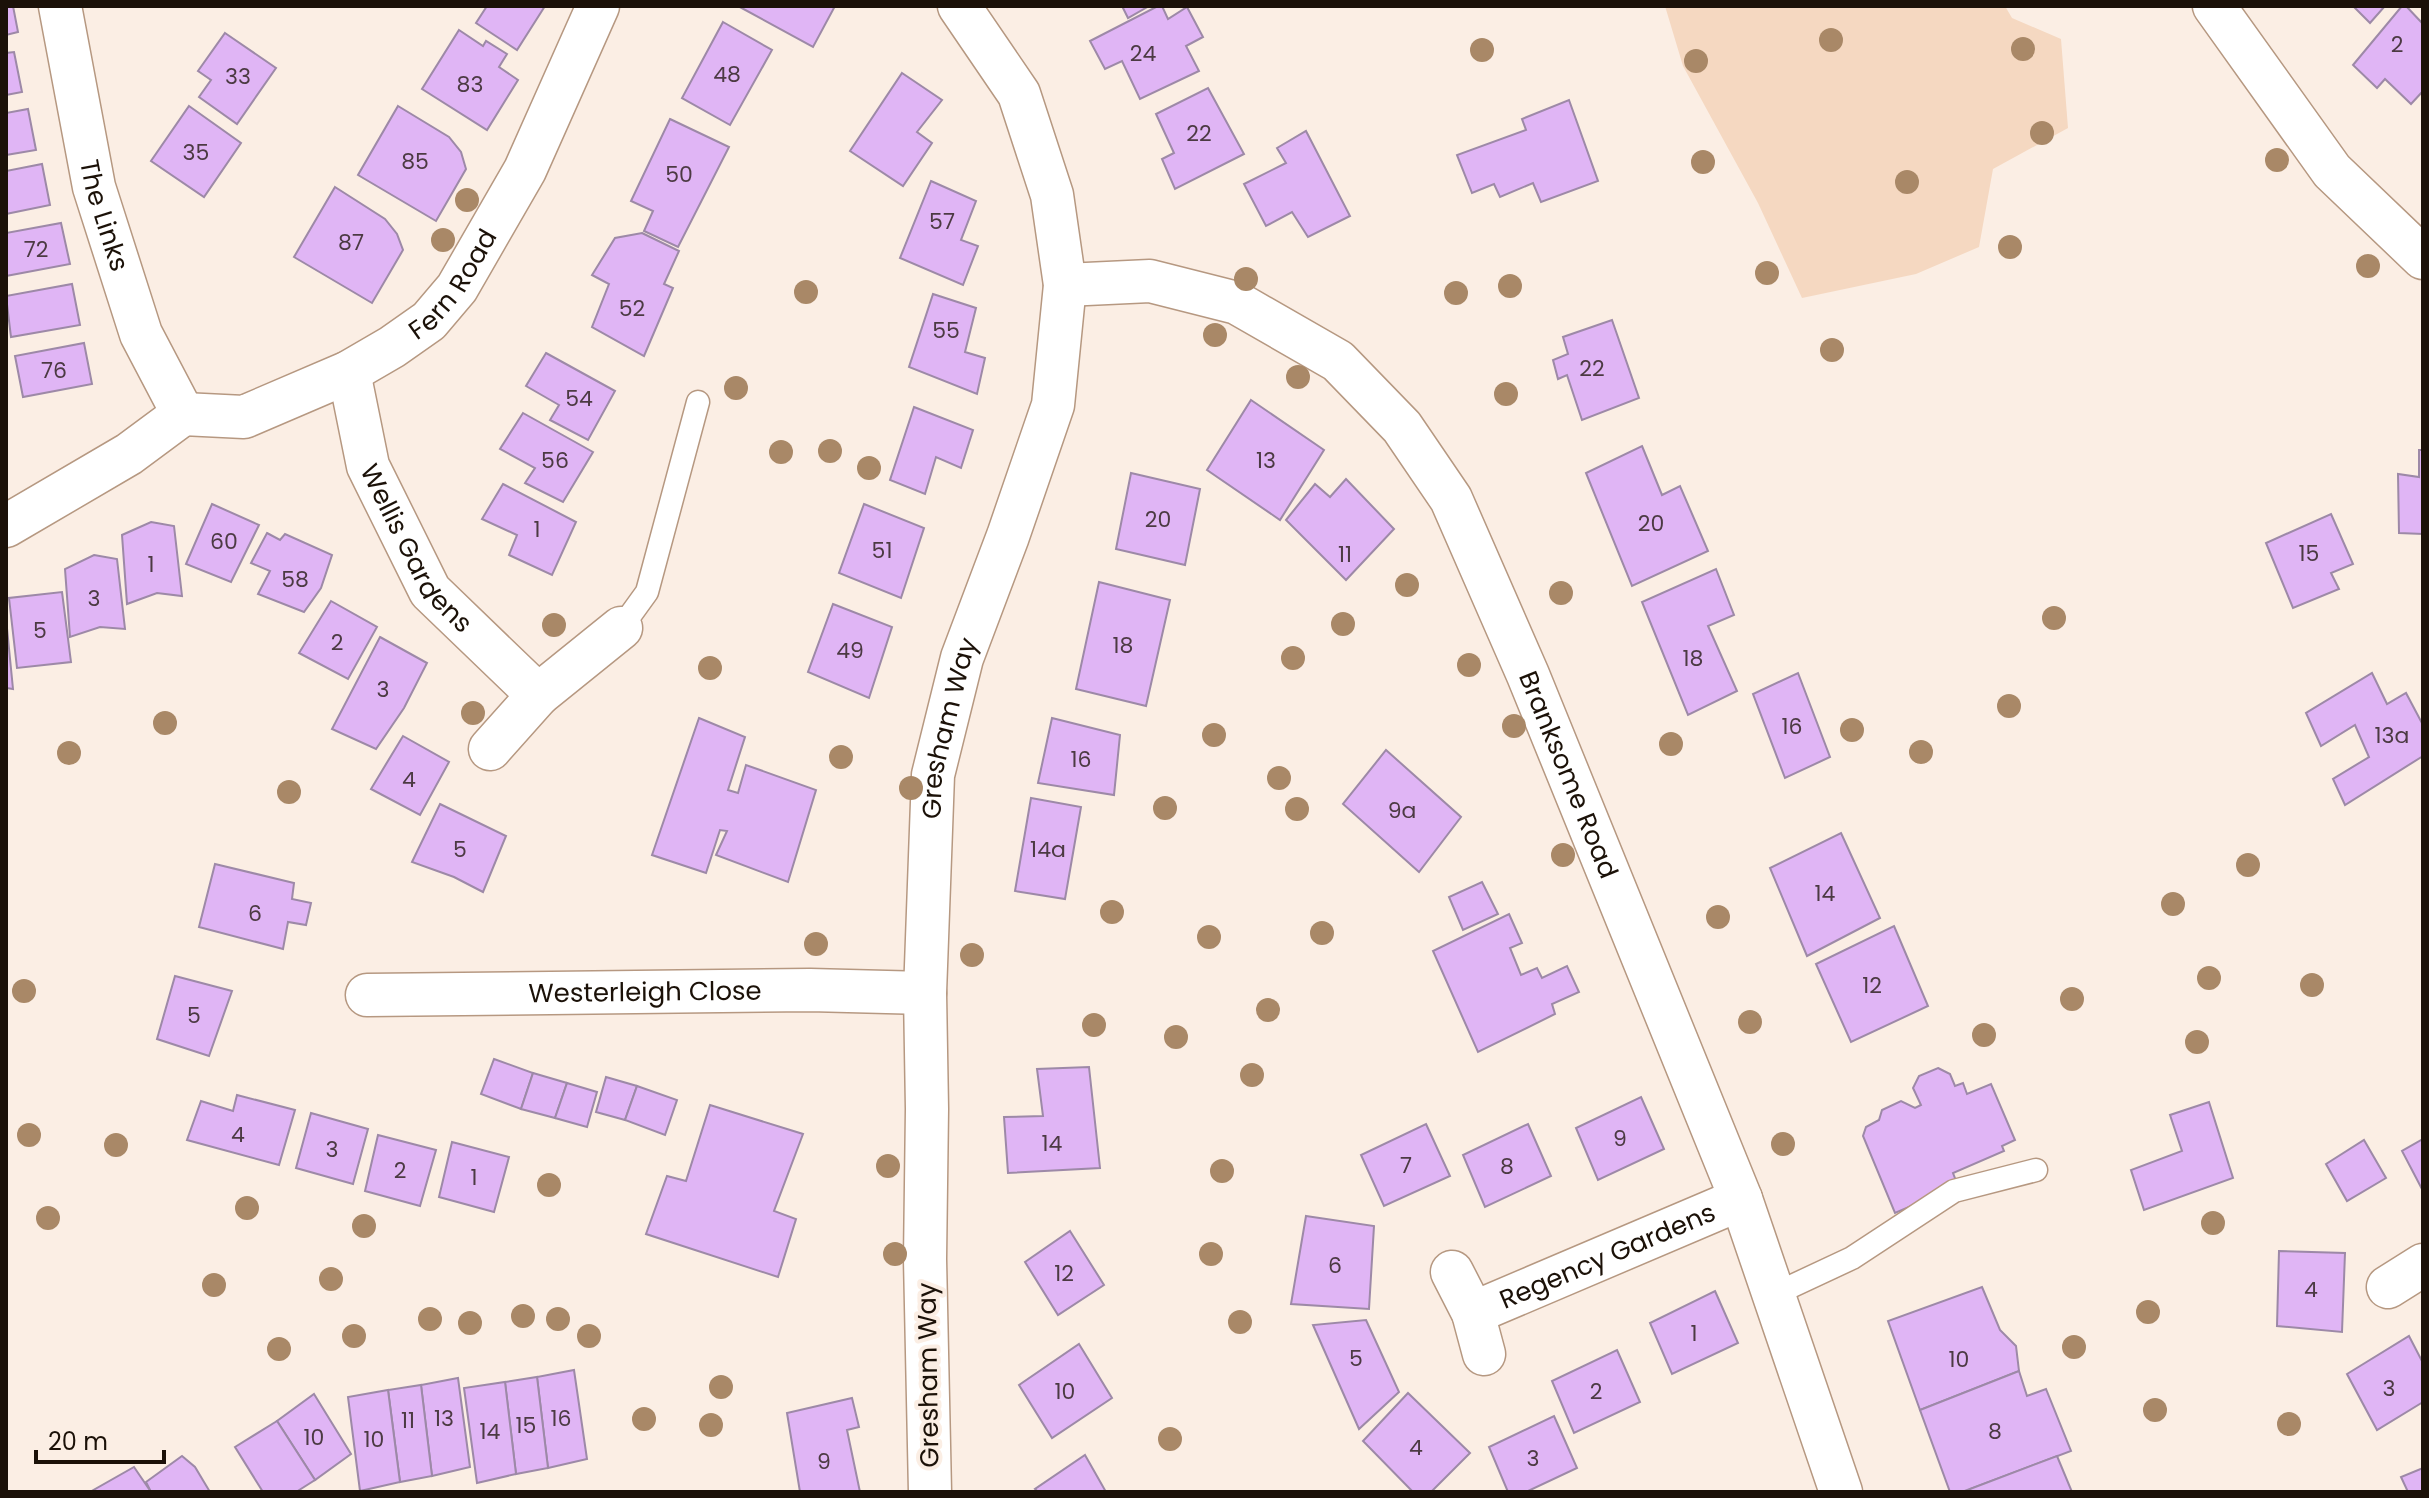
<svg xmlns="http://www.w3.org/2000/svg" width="2429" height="1498" font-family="Poppins,sans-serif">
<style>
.green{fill:#f5d8c1}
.building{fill:#e0b5f5;stroke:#9d89a7;stroke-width:2}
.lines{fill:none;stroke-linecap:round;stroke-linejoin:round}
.service-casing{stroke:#b69881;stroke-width:25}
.minor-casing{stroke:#b69881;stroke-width:45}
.service{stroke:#fff;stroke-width:22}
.minor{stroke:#fff;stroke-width:42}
.tree{fill:#a98867}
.labels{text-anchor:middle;stroke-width:8;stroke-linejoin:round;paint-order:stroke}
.number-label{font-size:22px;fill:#4c3a43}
.street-label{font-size:26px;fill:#1b1108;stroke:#fbeee4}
</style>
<rect width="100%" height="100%" fill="#fbeee4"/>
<path class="green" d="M1665,6H2005L2012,18L2061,39L2068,128L1993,169L1979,247L1916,274L1802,298L1758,203L1683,66Z"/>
<g class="building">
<path d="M6,6H13L18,32L6,35Z"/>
<path d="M487,6H545L517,50L476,23Z"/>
<path d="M738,6H835L813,47Z"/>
<path d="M1122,6H1149L1128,18Z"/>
<path d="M1158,6H1162L1168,19L1187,7L1203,37L1186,46L1199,71L1140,99L1122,61L1105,69L1090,41Z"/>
<path d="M2353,6H2385L2370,23Z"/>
<path d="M2402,6H2406L2423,24V91L2411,104L2385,79L2377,88L2353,65Z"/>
<path d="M723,22L772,50L730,125L682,98Z"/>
<path d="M459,30L483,46L486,41L507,54L499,67L518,80L487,130L422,89Z"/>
<path d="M225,33L276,68L237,124L199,97L211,80L198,71Z"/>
<path d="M14,52L22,92L6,95V53Z"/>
<path d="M902,73L942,100L917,132L932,143L903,186L850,151Z"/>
<path d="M1208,88L1244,154L1175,189L1162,159L1174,153L1156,114Z"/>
<path d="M1569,100L1598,181L1541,202L1533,183L1500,197L1494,184L1472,193L1457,155L1526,130L1522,119Z"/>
<path d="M189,106L241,143L204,197L151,161Z"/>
<path d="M398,106L449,137L461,152L466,169L436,221L358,175Z"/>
<path d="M28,109L36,150L6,155V113Z"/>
<path d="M670,119L729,147L678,247L644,231L653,211L631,201Z"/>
<path d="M1306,131L1350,216L1308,237L1292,212L1266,226L1244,184L1286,163L1277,148Z"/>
<path d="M42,164L50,205L6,214V171Z"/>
<path d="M931,181L976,201L961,240L978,246L963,285L900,258Z"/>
<path d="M335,187L385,219L397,234L403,250L372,303L294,257Z"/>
<path d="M61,223L70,264L6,276V233Z"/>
<path d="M642,233L679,251L664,284L673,288L644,356L592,327L609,284L592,275L615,238Z"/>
<path d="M72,284L80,325L11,337L6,296Z"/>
<path d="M933,294L976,308L965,352L985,358L977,394L909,367Z"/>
<path d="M1612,320L1639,398L1582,420L1567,375L1558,379L1553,360L1568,354L1563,337Z"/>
<path d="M84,343L92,384L23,397L15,356Z"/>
<path d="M546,353L615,391L588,440L550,420L559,405L526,386Z"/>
<path d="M1251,400L1324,450L1280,520L1207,470Z"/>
<path d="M914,407L973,430L961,468L936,457L925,494L890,480Z"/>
<path d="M523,413L593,452L563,502L525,483L535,468L500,449Z"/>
<path d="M1642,446L1662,495L1680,486L1708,551L1632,586L1586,473Z"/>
<path d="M2419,450H2423V534L2399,533L2398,474L2419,477Z"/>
<path d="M1131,473L1200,489L1185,565L1116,549Z"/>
<path d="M1346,479L1394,529L1346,580L1286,520L1315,484L1330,497Z"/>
<path d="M503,484L576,522L552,575L509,555L517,535L482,519Z"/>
<path d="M212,504L259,525L231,582L186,564Z"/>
<path d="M864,504L924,528L901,598L839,573Z"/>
<path d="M2331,514L2353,564L2331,573L2339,589L2293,608L2266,543Z"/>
<path d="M151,522L174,526L182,596L157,593L127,604L122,535Z"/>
<path d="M267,533L280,540L285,534L332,555L321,588L304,612L258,594L270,571L251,563Z"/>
<path d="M94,555L117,559L125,629L100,627L70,637L65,569Z"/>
<path d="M1716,569L1734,615L1708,626L1737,691L1688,715L1642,602Z"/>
<path d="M1099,582L1170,600L1146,706L1076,689Z"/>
<path d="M62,592L71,662L17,668L9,598Z"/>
<path d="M331,601L377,627L348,679L299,653Z"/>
<path d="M833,604L892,627L869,698L808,672Z"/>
<path d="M6,618L13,689L6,688Z"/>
<path d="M380,637L427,663L404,708L376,749L332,729Z"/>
<path d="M1798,673L1830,757L1785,778L1753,694Z"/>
<path d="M2372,673L2387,704L2406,693L2423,725V756L2345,805L2333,779L2369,757L2355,725L2321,746L2306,713Z"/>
<path d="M699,718L745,737L728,790L738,793L746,765L816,790L788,882L716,855L727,831L720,830L706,873L652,855Z"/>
<path d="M1052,718L1120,735L1114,795L1038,783Z"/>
<path d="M403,736L449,762L420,815L371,789Z"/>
<path d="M1386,750L1461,817L1419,872L1343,804Z"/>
<path d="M1031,798L1081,807L1065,899L1015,891Z"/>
<path d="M440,804L506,836L483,892L454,877L412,862Z"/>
<path d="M1841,833L1880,918L1807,956L1770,868Z"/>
<path d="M215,864L294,883L292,899L311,903L306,925L288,922L283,949L199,927Z"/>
<path d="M1482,882L1498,914L1463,930L1449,897Z"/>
<path d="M1509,914L1522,943L1510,948L1521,975L1537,968L1542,978L1567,966L1579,992L1552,1004L1555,1014L1478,1052L1433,951Z"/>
<path d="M1894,926L1928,1006L1851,1042L1816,964Z"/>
<path d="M175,976L232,991L209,1056L157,1039Z"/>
<path d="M494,1059L533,1073L521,1109L481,1094Z"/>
<path d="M1089,1067L1100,1168L1008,1173L1004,1117L1043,1116L1037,1069Z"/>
<path d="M1938,1068L1950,1074L1955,1086L1963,1083L1967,1094L1991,1084L2015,1140L2002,1146L2004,1151L1953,1173L1958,1186L1895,1213L1863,1136L1866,1127L1879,1120L1882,1110L1901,1101L1915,1108L1921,1105L1913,1088L1919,1076Z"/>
<path d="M533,1073L567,1083L555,1118L521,1109Z"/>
<path d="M606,1077L637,1086L625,1120L596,1112Z"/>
<path d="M567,1083L597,1092L587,1127L555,1118Z"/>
<path d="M637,1086L677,1100L665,1135L625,1120Z"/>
<path d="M237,1095L295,1110L279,1165L187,1140L201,1101L233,1111Z"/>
<path d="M1641,1097L1664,1149L1598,1180L1576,1128Z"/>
<path d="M2209,1102L2233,1178L2144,1210L2131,1170L2182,1151L2170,1115Z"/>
<path d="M710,1105L803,1134L774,1211L796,1219L778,1277L646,1234L667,1176L686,1181Z"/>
<path d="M311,1113L368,1129L353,1184L296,1168Z"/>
<path d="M1426,1124L1450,1176L1384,1206L1361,1155Z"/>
<path d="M1528,1124L1551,1176L1485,1207L1463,1155Z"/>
<path d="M378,1135L436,1150L420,1206L365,1191Z"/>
<path d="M2423,1139V1191L2402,1151Z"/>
<path d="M2364,1140L2386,1178L2347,1201L2326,1164Z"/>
<path d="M452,1142L509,1157L494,1212L439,1197Z"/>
<path d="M1306,1216L1374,1226L1369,1309L1291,1304Z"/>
<path d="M1070,1231L1104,1285L1058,1315L1025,1262Z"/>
<path d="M2279,1251L2345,1253L2342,1332L2277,1326Z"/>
<path d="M1982,1287L2000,1330L2016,1346L2019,1371L1920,1410L1888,1321Z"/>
<path d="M1715,1291L1738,1343L1672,1374L1650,1323Z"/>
<path d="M1366,1320L1399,1392L1359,1429L1313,1325Z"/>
<path d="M2409,1336L2423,1363V1402L2377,1430L2347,1374Z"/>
<path d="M1079,1344L1112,1398L1052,1438L1019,1385Z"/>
<path d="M1617,1350L1640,1402L1574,1433L1552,1381Z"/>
<path d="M574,1370L587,1459L548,1468L537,1377Z"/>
<path d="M2019,1371L2027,1396L2046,1389L2071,1451L1962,1492H1950L1920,1410Z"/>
<path d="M537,1377L548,1468L516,1474L505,1382Z"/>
<path d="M458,1378L470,1467L432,1476L421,1385Z"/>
<path d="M505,1382L516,1474L477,1483L464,1388Z"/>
<path d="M421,1385L432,1476L400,1482L388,1390Z"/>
<path d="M388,1390L400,1482L360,1491L348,1397Z"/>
<path d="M1408,1393L1470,1453L1431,1492H1413L1363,1441Z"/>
<path d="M314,1394L351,1454L315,1480L277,1421Z"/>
<path d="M852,1398L859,1427L847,1430L860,1492H800L787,1413Z"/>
<path d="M1554,1416L1577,1468L1526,1492H1508L1489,1447Z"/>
<path d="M277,1421L315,1480L296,1492H263L235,1447Z"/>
<path d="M1085,1455L1106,1492H1038L1035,1489Z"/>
<path d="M182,1456L195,1467L210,1492H151L146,1482Z"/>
<path d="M2057,1456L2072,1492H1971L1970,1489Z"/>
<path d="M134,1467L151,1492H90Z"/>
<path d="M2423,1468V1492H2408L2401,1477Z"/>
</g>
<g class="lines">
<defs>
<g id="service">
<path d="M621,628L647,592L698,402"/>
<path d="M1773,1295L1852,1258L1954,1191L2036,1170"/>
</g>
<g id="minor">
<path id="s1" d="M60,6L94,187L141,334L183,414"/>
<path d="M2214,6L2332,171L2423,258"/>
<path id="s2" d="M1065,285L1150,281L1237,303L1338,361L1402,427L1451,499L1528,675L1741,1199L1841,1492"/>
<path id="s3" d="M349,372L368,466L430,591L538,695L621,628"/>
<path id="s4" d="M183,414L244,417L349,372L392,347L429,321L457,288L525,170L598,6"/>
<path d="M6,526L129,454L183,414"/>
<path d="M490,749L538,695"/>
<path id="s5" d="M367,995L810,990L925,993"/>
<path d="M1452,1272L1473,1313L1484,1354"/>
<path d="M2388,1287L2423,1265"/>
<path id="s6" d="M1473,1313L1741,1199"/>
<path id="s7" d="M930,1492L925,1259L927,1109L925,993L933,775L962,658L1008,536L1053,405L1065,285L1052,195L1019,94L959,6"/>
</g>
</defs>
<use href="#service" class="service-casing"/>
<use href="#minor" class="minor-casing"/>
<use href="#service" class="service"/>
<use href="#minor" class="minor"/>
</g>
<g class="tree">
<circle cx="1831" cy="40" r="12"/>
<circle cx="2023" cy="49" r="12"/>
<circle cx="1482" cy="50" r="12"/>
<circle cx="1696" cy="61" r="12"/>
<circle cx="2042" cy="133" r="12"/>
<circle cx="2277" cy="160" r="12"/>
<circle cx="1703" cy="162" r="12"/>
<circle cx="1907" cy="182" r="12"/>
<circle cx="467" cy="200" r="12"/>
<circle cx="443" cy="240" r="12"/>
<circle cx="2010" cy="247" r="12"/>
<circle cx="2368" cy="266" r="12"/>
<circle cx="1767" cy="273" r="12"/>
<circle cx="1246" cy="279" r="12"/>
<circle cx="1510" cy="286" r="12"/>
<circle cx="806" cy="292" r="12"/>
<circle cx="1456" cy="293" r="12"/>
<circle cx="1215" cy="335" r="12"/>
<circle cx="1832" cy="350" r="12"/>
<circle cx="1298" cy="377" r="12"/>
<circle cx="736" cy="388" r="12"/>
<circle cx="1506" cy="394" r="12"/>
<circle cx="830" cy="451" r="12"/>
<circle cx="781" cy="452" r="12"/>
<circle cx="869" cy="468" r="12"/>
<circle cx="1407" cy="585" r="12"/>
<circle cx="1561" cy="593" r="12"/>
<circle cx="2054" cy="618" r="12"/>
<circle cx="1343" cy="624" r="12"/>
<circle cx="554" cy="625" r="12"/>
<circle cx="1293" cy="658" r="12"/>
<circle cx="1469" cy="665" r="12"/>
<circle cx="710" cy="668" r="12"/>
<circle cx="2009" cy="706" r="12"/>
<circle cx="473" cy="713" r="12"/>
<circle cx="165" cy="723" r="12"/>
<circle cx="1514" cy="726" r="12"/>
<circle cx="1852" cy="730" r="12"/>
<circle cx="1214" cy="735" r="12"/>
<circle cx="1671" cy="744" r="12"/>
<circle cx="1921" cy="752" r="12"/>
<circle cx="69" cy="753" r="12"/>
<circle cx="841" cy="757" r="12"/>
<circle cx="1279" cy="778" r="12"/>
<circle cx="911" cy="788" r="12"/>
<circle cx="289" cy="792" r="12"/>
<circle cx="1165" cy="808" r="12"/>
<circle cx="1297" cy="809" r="12"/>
<circle cx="1563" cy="855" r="12"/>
<circle cx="2248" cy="865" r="12"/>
<circle cx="2173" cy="904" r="12"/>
<circle cx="1112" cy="912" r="12"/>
<circle cx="1718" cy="917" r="12"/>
<circle cx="1322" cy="933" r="12"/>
<circle cx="1209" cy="937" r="12"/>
<circle cx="816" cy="944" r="12"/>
<circle cx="972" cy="955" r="12"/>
<circle cx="2209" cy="978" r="12"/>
<circle cx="2312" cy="985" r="12"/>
<circle cx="24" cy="991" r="12"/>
<circle cx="2072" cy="999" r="12"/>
<circle cx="1268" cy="1010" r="12"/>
<circle cx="1750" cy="1022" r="12"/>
<circle cx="1094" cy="1025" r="12"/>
<circle cx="1984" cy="1035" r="12"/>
<circle cx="1176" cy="1037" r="12"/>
<circle cx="2197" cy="1042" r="12"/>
<circle cx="1252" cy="1075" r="12"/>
<circle cx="29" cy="1135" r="12"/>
<circle cx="1783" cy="1144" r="12"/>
<circle cx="116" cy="1145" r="12"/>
<circle cx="888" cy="1166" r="12"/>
<circle cx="1222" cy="1171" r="12"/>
<circle cx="549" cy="1185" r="12"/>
<circle cx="247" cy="1208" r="12"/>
<circle cx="48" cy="1218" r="12"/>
<circle cx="2213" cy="1223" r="12"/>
<circle cx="364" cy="1226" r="12"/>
<circle cx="895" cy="1254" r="12"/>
<circle cx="1211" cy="1254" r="12"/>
<circle cx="331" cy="1279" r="12"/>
<circle cx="214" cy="1285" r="12"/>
<circle cx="2148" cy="1312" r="12"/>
<circle cx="523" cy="1316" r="12"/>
<circle cx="430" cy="1319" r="12"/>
<circle cx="558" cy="1319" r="12"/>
<circle cx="1240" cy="1322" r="12"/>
<circle cx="470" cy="1323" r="12"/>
<circle cx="354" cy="1336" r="12"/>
<circle cx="589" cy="1336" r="12"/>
<circle cx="2074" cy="1347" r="12"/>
<circle cx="279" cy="1349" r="12"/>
<circle cx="721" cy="1387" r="12"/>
<circle cx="2155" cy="1410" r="12"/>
<circle cx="644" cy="1419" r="12"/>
<circle cx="2289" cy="1424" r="12"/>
<circle cx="711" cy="1425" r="12"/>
<circle cx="1170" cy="1439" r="12"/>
</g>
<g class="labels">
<g class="number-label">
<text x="2397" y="52">2</text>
<text x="1143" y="61">24</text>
<text x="727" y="82">48</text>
<text x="238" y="84">33</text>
<text x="470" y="92">83</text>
<text x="1199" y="141">22</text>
<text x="196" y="160">35</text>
<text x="415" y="169">85</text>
<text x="679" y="182">50</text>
<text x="942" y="229">57</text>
<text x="351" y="250">87</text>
<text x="36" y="257">72</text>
<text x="632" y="316">52</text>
<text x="946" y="338">55</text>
<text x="1592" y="376">22</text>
<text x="54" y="378">76</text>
<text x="579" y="406">54</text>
<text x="555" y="468">56</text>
<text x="1266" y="468">13</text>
<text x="1158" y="527">20</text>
<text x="1651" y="531">20</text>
<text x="537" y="537">1</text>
<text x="224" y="549">60</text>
<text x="882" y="558">51</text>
<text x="2309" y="561">15</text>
<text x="1345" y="562">11</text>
<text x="151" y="572">1</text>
<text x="295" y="587">58</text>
<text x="94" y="606">3</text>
<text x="40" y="638">5</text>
<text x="337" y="650">2</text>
<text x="1123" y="653">18</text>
<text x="850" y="658">49</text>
<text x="1693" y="666">18</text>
<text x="383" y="697">3</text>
<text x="1792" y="734">16</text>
<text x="2392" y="743">13a</text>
<text x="1081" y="767">16</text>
<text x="409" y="787">4</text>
<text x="1402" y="818">9a</text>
<text x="460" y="857">5</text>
<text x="1048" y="857">14a</text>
<text x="1825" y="901">14</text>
<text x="255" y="921">6</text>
<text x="1872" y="993">12</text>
<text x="194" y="1023">5</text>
<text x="238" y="1142">4</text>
<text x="1620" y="1146">9</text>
<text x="1052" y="1151">14</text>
<text x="332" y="1157">3</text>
<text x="1406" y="1173">7</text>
<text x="1507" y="1174">8</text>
<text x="400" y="1178">2</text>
<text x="474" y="1185">1</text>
<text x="1335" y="1273">6</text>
<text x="1064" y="1281">12</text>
<text x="2311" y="1297">4</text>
<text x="1694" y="1341">1</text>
<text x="1356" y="1366">5</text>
<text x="1959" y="1367">10</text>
<text x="2389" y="1396">3</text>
<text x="1065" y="1399">10</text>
<text x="1596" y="1399">2</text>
<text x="444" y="1426">13</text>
<text x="561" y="1426">16</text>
<text x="408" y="1428">11</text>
<text x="526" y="1433">15</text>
<text x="490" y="1439">14</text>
<text x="1995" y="1439">8</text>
<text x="314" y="1445">10</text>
<text x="374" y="1447">10</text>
<text x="1416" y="1455">4</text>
<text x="1533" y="1466">3</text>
<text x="824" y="1469">9</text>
</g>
<g class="street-label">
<text dy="9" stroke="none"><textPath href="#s1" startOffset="214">The Links</textPath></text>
<text dy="9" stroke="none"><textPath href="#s4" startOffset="314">Fern Road</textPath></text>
<text dy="9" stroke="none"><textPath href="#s3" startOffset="192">Wellis Gardens</textPath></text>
<text dy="9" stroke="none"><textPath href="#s7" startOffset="766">Gresham Way</textPath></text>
<text dy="9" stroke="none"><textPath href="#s2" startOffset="770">Branksome Road</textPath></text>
<text dy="9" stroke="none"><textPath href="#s5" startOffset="278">Westerleigh Close</textPath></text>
<text dy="9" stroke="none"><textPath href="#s6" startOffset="146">Regency Gardens</textPath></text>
<text transform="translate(928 1375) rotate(-91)" y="9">Gresham Way</text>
</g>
</g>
<rect width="2429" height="1498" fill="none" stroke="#1b1108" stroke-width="16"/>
<path d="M36 1450v12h128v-12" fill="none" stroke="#1b1108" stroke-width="4"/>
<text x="48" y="1450" font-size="24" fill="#1b1108" stroke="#fbeee4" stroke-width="6" paint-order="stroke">20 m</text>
</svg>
